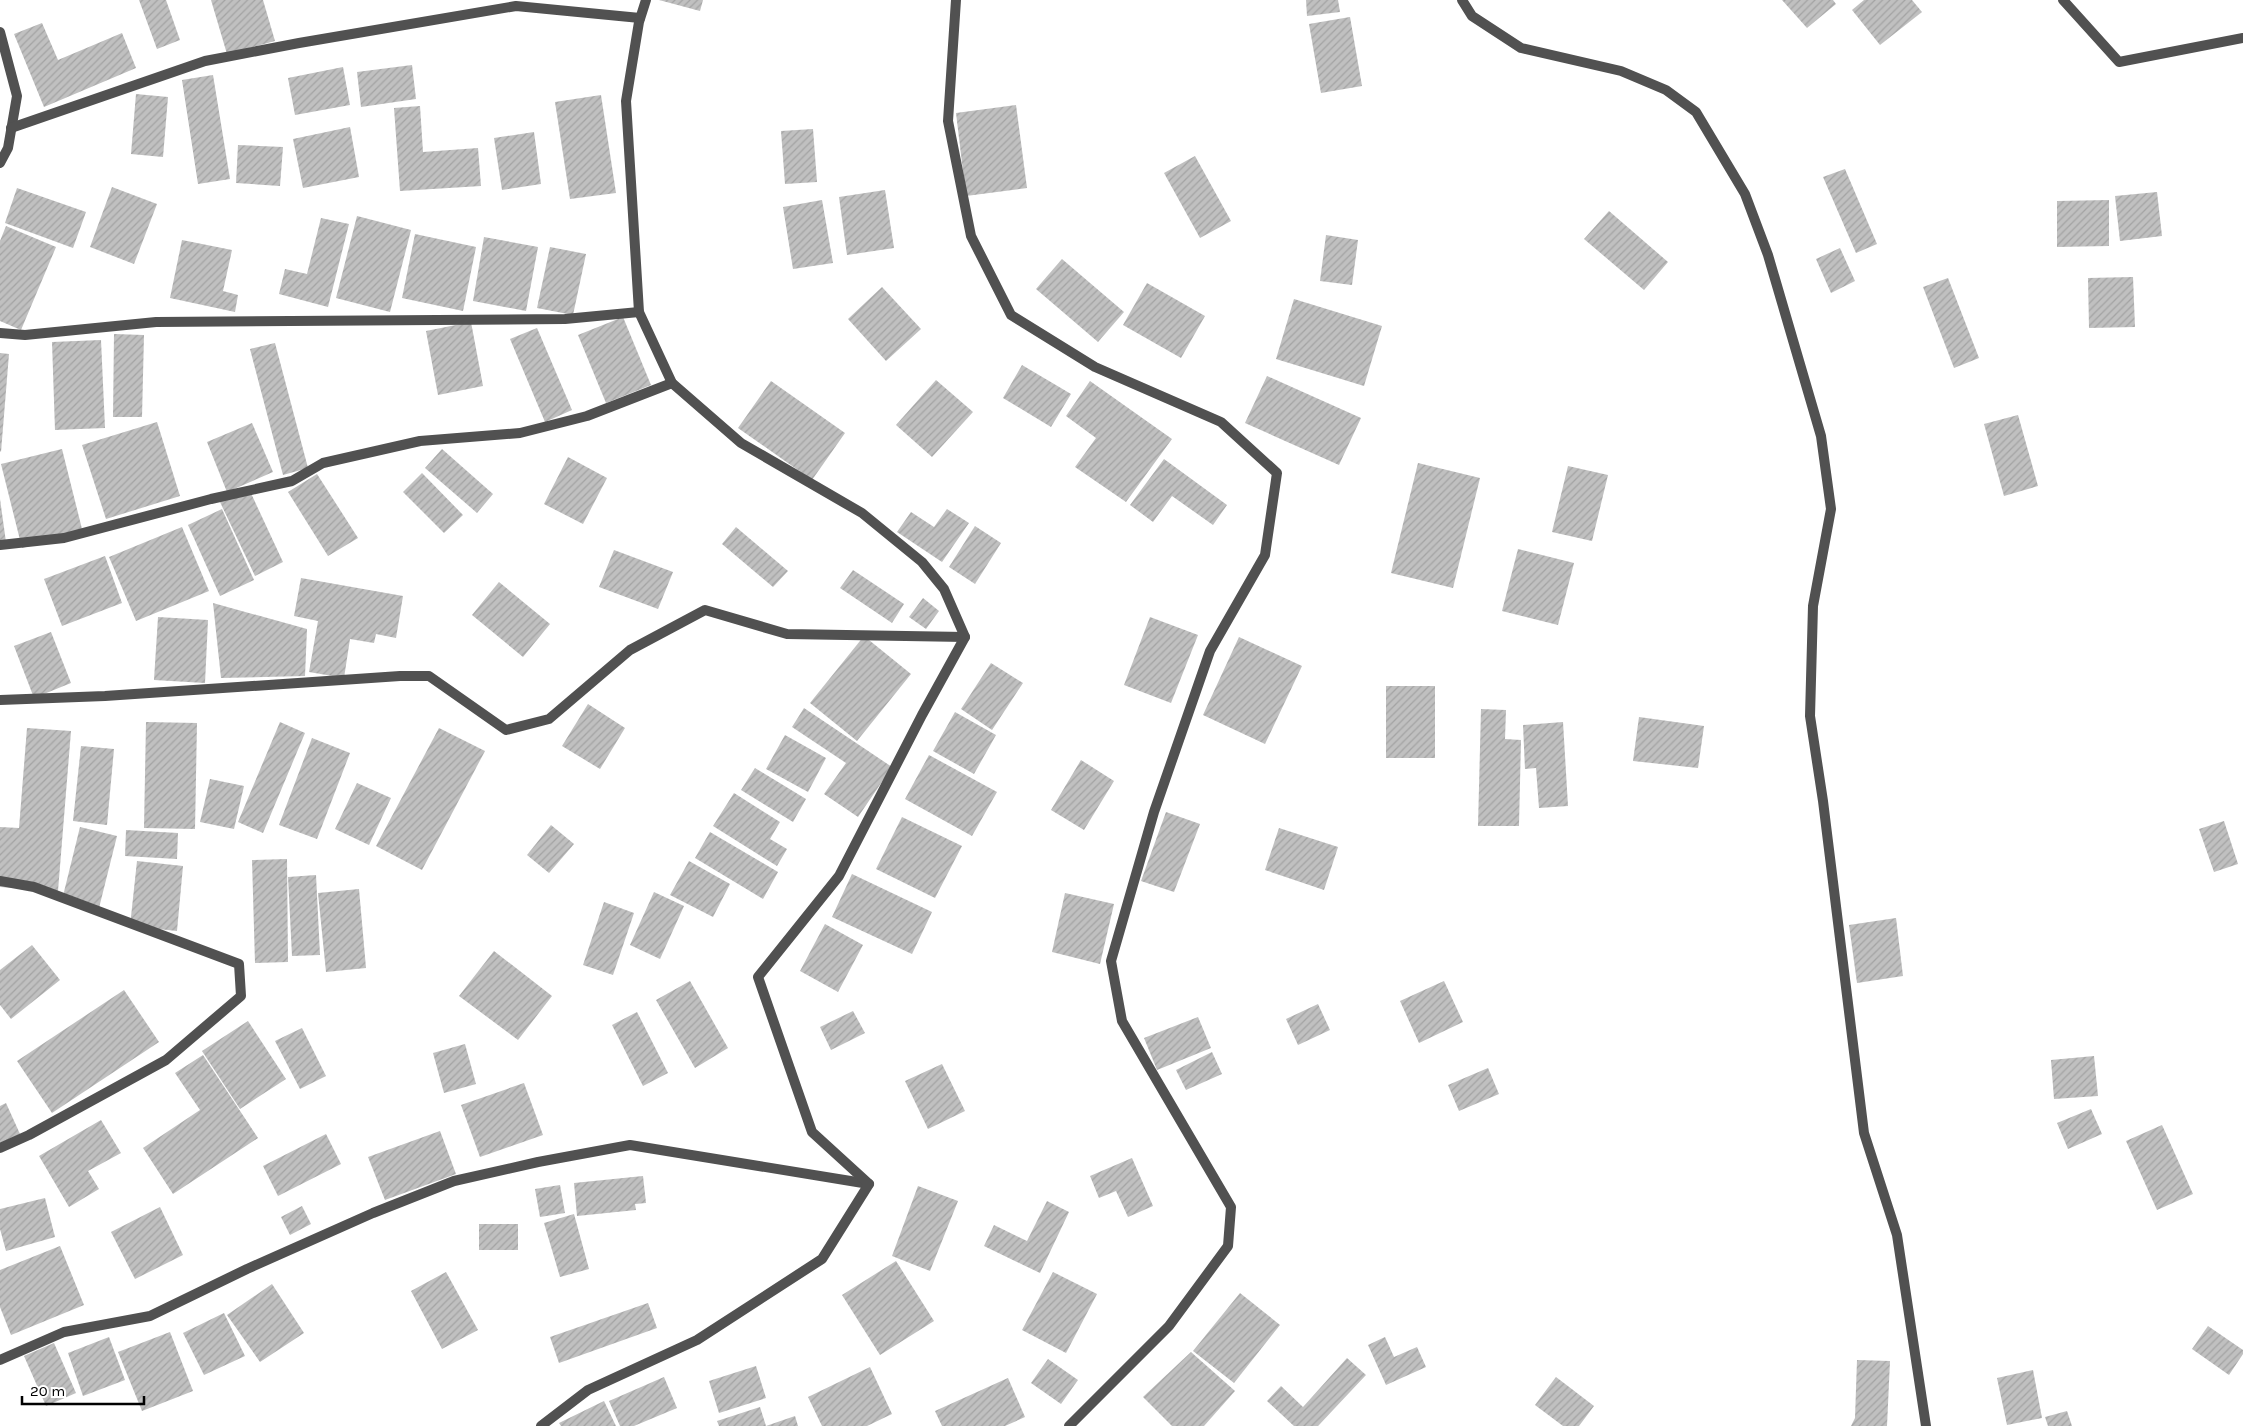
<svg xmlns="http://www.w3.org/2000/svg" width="2243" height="1426" font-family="Karla,sans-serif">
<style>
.building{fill:url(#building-hatch)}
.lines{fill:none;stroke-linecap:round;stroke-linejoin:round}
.minor{stroke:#515151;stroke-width:10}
</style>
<defs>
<pattern id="building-hatch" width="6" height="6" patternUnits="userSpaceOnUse" patternTransform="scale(1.25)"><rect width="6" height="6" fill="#c0c0c0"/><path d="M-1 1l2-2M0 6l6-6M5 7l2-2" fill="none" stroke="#a3a3a3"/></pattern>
</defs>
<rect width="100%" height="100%" fill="#fff"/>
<g class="building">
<path d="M139,0H166L180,40L157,49Z"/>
<path d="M211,0H263L275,41L227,54Z"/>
<path d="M659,0H703L700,11Z"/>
<path d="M1306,0H1338L1340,12L1307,16Z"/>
<path d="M1782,0H1833L1836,4L1807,28Z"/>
<path d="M1864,0H1912L1922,12L1880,45L1852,10Z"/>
<path d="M1350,17L1362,86L1321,93L1309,24Z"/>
<path d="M42,23L58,60L122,33L136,68L44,107L14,34Z"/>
<path d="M412,65L416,99L361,107L357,72Z"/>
<path d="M343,67L350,105L295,115L288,78Z"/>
<path d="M213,75L230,179L198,184L182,80Z"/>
<path d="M136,94L168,97L163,157L131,154Z"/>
<path d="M601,95L616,193L570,199L555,102Z"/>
<path d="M1016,105L1027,188L966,196L956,113Z"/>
<path d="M420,106L423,152L478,148L481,186L400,191L394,108Z"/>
<path d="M350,127L359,177L303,188L293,139Z"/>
<path d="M813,129L817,182L785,184L781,131Z"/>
<path d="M534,132L541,184L502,190L494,138Z"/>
<path d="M238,145L283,147L280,186L236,183Z"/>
<path d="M1195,156L1231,221L1200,238L1164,173Z"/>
<path d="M1845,169L1877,244L1856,253L1823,177Z"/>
<path d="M112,187L157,204L134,264L90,247Z"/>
<path d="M17,188L86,212L73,248L5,223Z"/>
<path d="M885,190L894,248L847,255L839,197Z"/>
<path d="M2157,192L2162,236L2120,241L2115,196Z"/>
<path d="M822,200L833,263L793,269L783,207Z"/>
<path d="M2109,200V246L2057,247V201Z"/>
<path d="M1609,211L1668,262L1644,290L1584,239Z"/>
<path d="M357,216L411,230L390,312L336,298Z"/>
<path d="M321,218L349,224L328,307L279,294L285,269L307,274Z"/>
<path d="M6,226L56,247L21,330L0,321V241Z"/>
<path d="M415,234L476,247L463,311L402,298Z"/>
<path d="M1326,235L1358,240L1352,285L1320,281Z"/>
<path d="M484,237L538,247L526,311L473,301Z"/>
<path d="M182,240L232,250L223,291L238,295L235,312L170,298Z"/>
<path d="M550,247L586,254L573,315L537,308Z"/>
<path d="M1840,248L1855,281L1831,293L1816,259Z"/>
<path d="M1062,259L1124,312L1098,342L1036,289Z"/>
<path d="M2133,277L2135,327L2089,328L2088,278Z"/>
<path d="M1948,278L1979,358L1954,368L1923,287Z"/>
<path d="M1147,283L1205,316L1181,358L1123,325Z"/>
<path d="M882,287L921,329L886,361L848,319Z"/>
<path d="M1294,299L1382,326L1364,386L1276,359Z"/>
<path d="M623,317L651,385L606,403L578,335Z"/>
<path d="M471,322L483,386L438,395L426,331Z"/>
<path d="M537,328L572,410L545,422L510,339Z"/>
<path d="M114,334L144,335L142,417H113Z"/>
<path d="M101,340L105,428L55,430L52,342Z"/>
<path d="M275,343L308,468L283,475L250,349Z"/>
<path d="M0,353L9,354L1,452L0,451Z"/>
<path d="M1022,365L1071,394L1051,427L1003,398Z"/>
<path d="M1267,376L1361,418L1339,465L1245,423Z"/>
<path d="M936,380L973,412L932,457L896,425Z"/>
<path d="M771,381L845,433L812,480L738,428Z"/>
<path d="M1090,381L1172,439L1126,502L1075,467L1096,438L1066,416Z"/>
<path d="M2018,415L2038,486L2004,496L1984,424Z"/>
<path d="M157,422L180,496L106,519L82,445Z"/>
<path d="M252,423L273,472L227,492L207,442Z"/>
<path d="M62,449L83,533L22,548L1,464Z"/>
<path d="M442,449L493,494L477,513L425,468Z"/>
<path d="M568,457L607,478L583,524L544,504Z"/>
<path d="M1164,459L1227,505L1213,525L1172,496L1153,522L1130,505Z"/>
<path d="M1418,463L1480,478L1453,588L1391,573Z"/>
<path d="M1568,466L1608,475L1592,541L1552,532Z"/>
<path d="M422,473L463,515L444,533L403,492Z"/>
<path d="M317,474L358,538L328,556L288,492Z"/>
<path d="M249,489L283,562L255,576L220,502Z"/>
<path d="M0,499L6,542H0Z"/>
<path d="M222,509L254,580L220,596L188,525Z"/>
<path d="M947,509L969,523L942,562L897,532L911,512L934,527Z"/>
<path d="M975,526L1001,543L975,584L949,567Z"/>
<path d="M182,527L209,591L136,621L109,557Z"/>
<path d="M736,527L788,571L773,587L722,544Z"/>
<path d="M1518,549L1574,563L1558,625L1502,611Z"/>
<path d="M614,550L673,572L658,609L599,587Z"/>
<path d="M105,556L122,603L62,626L44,579Z"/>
<path d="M853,570L904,604L892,623L840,588Z"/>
<path d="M301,578L403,596L396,638L376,634L374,643L350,639L344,678L309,672L318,621L294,616Z"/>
<path d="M499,582L550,624L523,657L472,615Z"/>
<path d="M923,598L939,611L926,629L909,617Z"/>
<path d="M213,603L307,629L305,676L221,678Z"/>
<path d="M158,617L208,620L205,683L154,680Z"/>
<path d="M1150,617L1198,635L1171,703L1124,685Z"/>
<path d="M51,632L71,683L34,698L14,646Z"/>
<path d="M864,636L911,674L857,741L810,703Z"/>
<path d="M1239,637L1302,666L1265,744L1203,715Z"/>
<path d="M991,663L1023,683L992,730L961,709Z"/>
<rect x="1386" y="686" width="49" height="72"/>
<path d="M588,704L625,728L600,769L562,746Z"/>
<path d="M804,708L892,767L858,817L824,794L846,763L792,727Z"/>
<path d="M1481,709L1506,710L1505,739L1521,740L1519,826H1478Z"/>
<path d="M955,712L996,735L974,774L933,751Z"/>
<path d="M1639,717L1704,726L1698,768L1633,761Z"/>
<path d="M146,722L197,723L195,829L144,828Z"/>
<path d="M280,722L305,733L263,833L238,822Z"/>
<path d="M1563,722L1568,806L1539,808L1536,768L1525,769L1523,725Z"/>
<path d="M27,728L71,731L58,891L0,887V827L19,828Z"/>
<path d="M439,728L485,751L422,870L376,846Z"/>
<path d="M785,735L826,758L808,792L766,769Z"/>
<path d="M312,738L350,753L317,839L279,825Z"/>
<path d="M81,746L114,749L107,825L73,821Z"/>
<path d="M929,755L997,792L972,836L905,799Z"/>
<path d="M1081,760L1114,781L1084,830L1051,810Z"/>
<path d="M755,768L806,799L793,822L741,790Z"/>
<path d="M210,779L244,786L234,829L200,822Z"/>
<path d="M357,783L391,798L369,845L335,829Z"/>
<path d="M734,793L780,822L770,839L787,849L777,866L713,826Z"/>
<path d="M1166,812L1200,824L1174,892L1141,881Z"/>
<path d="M902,817L962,846L935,898L876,869Z"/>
<path d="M2224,821L2238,864L2214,872L2199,829Z"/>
<path d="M551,825L574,844L549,873L527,855Z"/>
<path d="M80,827L117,836L99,908L62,900Z"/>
<path d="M1279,828L1338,847L1324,890L1265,870Z"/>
<path d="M126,830L178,833L177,859L125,856Z"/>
<path d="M710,832L778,872L763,899L695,858Z"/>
<path d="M287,859L288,962L255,963L252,860Z"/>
<path d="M137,861L183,866L177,931L130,926Z"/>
<path d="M689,861L730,884L713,917L670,895Z"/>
<path d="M852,874L932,912L912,954L832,917Z"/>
<path d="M316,875L320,955L292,956L288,877Z"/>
<path d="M359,889L366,968L326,972L318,893Z"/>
<path d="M654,892L684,906L660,959L630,945Z"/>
<path d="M1065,893L1114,904L1100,964L1052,952Z"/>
<path d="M604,902L634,913L613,975L583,965Z"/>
<path d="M1896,918L1903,976L1857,983L1849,925Z"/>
<path d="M825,924L863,945L838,992L800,971Z"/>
<path d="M32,945L60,980L11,1019L0,1005V970Z"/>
<path d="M494,951L552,996L518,1040L459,996Z"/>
<path d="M690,981L728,1048L695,1068L656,1000Z"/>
<path d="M1444,981L1463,1022L1419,1043L1400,1001Z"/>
<path d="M124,990L159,1042L52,1113L17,1061Z"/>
<path d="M1318,1004L1330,1030L1298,1045L1286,1019Z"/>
<path d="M853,1011L865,1033L831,1050L820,1027Z"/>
<path d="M637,1012L668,1073L643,1086L612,1025Z"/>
<path d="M1198,1017L1211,1048L1157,1070L1144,1038Z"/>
<path d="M248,1021L286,1079L240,1109L202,1051Z"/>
<path d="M302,1028L326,1076L300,1089L275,1041Z"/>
<path d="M465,1044L476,1084L444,1093L433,1053Z"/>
<path d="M1212,1052L1222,1074L1186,1090L1176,1070Z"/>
<path d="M203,1055L258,1138L173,1194L143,1148L200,1110L175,1073Z"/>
<path d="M2094,1056L2098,1096L2054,1099L2051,1060Z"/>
<path d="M942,1064L965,1111L928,1129L905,1081Z"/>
<path d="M1488,1068L1499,1094L1459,1111L1448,1085Z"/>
<path d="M524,1083L543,1135L480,1157L461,1105Z"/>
<path d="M6,1103L20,1134L0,1143V1106Z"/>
<path d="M2091,1109L2102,1134L2068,1149L2057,1123Z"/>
<path d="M101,1120L121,1153L88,1171L99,1189L69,1207L39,1156Z"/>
<path d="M2162,1125L2193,1194L2157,1210L2126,1141Z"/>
<path d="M440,1131L456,1174L385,1200L368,1157Z"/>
<path d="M326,1134L341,1164L278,1196L263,1166Z"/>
<path d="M1132,1158L1153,1206L1128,1217L1116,1191L1099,1198L1090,1176Z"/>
<path d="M643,1176L646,1203L635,1204L636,1210L577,1216L574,1183Z"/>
<path d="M560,1185L565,1213L540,1217L535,1189Z"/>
<path d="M918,1186L958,1201L930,1271L892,1256Z"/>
<path d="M45,1198L55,1237L6,1251L0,1229V1209Z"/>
<path d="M1047,1201L1069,1212L1040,1273L984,1246L994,1225L1027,1241Z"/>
<path d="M302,1206L311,1224L290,1235L281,1217Z"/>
<path d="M160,1207L183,1255L135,1279L111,1232Z"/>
<path d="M574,1214L589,1269L560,1277L544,1223Z"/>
<rect x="479" y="1224" width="39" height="26"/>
<path d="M60,1246L84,1305L11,1335L0,1307V1270Z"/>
<path d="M896,1261L934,1321L880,1355L842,1295Z"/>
<path d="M446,1272L478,1330L442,1349L411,1291Z"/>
<path d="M1053,1272L1097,1294L1066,1353L1022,1330Z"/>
<path d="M272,1284L304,1333L260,1362L227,1315Z"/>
<path d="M1240,1293L1280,1325L1234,1383L1193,1351Z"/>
<path d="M648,1303L657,1328L559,1363L550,1337Z"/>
<path d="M224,1313L245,1356L204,1375L183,1333Z"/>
<path d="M2208,1326L2243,1350V1354L2229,1375L2192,1349Z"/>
<path d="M170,1332L193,1391L142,1411L118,1352Z"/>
<path d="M109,1337L125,1380L83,1396L68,1353Z"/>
<path d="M1385,1337L1394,1357L1417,1347L1426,1367L1386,1385L1368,1345Z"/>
<path d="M54,1343L76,1393L46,1406L24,1356Z"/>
<path d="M1191,1352L1235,1391L1204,1426H1172L1143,1397Z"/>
<path d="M1347,1358L1366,1375L1318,1426H1294L1267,1401L1281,1386L1303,1407Z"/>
<path d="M1048,1359L1078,1380L1061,1404L1031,1383Z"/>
<path d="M1857,1360L1890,1361L1887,1426H1851L1855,1418Z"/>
<path d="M756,1366L766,1398L719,1413L709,1381Z"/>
<path d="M870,1367L892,1414L867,1426H822L808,1397Z"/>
<path d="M2033,1370L2042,1418L2007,1425L1997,1378Z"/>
<path d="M664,1377L677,1408L634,1426H620L609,1401Z"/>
<path d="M1556,1377L1594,1406L1579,1426H1563L1535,1405Z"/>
<path d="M1008,1378L1025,1417L1005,1426H942L935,1411Z"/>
<path d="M604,1401L616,1426H561L559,1423Z"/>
<path d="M760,1407L766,1426L795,1416L798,1426H719L717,1421Z"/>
<path d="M2067,1411L2072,1426H2048L2045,1417Z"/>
</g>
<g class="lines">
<g class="minor">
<path d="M956,0L948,121L971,236L1011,315L1095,367L1221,422L1277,473L1265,555L1210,651L1154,812L1111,961L1122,1021L1231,1207L1228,1246L1169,1326L1069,1426"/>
<path d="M1462,0L1472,16L1521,48L1621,71L1666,90L1696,112L1745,194L1768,255L1821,436L1831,509L1813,606L1810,716L1823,801L1864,1133L1897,1235L1926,1426"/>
<path d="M2063,0L2119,62L2243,38"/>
<path d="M0,32L17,96L8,148L0,163"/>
<path d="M11,128L205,61L299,43L516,6L640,18"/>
<path d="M0,333L25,335L156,322L565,319L639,312"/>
<path d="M0,545L64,538L211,499L292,481L323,463L420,441L520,433L587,416L672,383"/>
<path d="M0,700L105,696L400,676H429L506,730L549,719L630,650L705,610L787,634L965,637"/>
<path d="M0,881L34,887L239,964L241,996L166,1060L29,1135L0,1148"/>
<path d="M0,1360L64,1332L150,1316L247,1269L373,1213L454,1181L538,1162L630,1145L869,1184"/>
<path d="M541,1426L588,1390L697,1340L822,1259L869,1184L812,1132L758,977L839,876L922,715L965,637L944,589L922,562L862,513L741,443L672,383L639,312L626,101L639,22L646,0"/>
</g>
</g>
<path d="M22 1396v8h122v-8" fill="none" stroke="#000000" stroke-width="2.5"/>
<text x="30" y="1396" font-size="15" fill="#000000" stroke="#ffffff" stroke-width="4" paint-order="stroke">20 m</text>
</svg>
